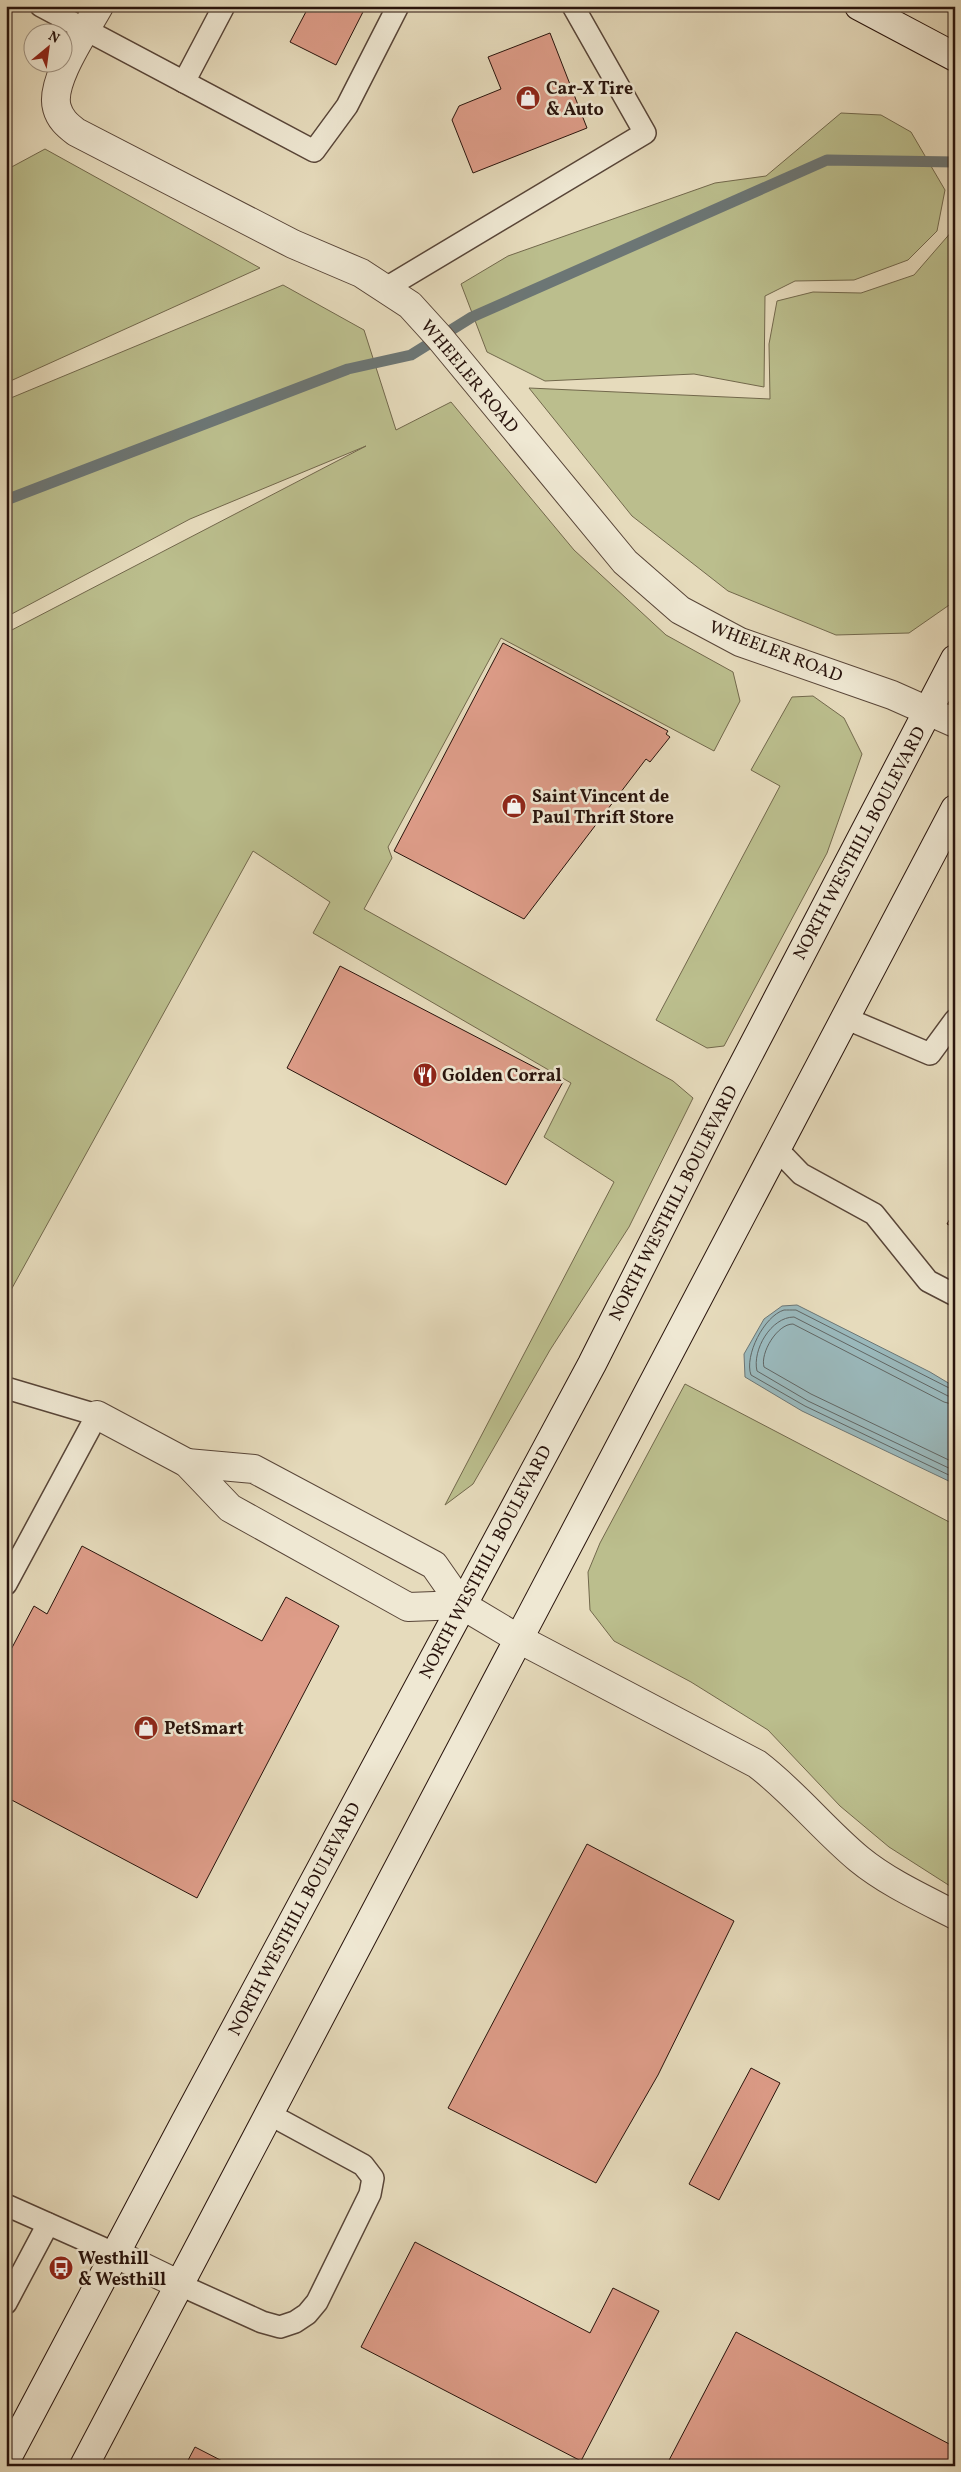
<svg xmlns="http://www.w3.org/2000/svg" width="961" height="2472" font-family="Vollkorn,serif">
<style>
.green{fill:#bbbe8d;stroke:#72684c}
.water{fill:#9ab8bb;stroke:#6c7675}
.lines{fill:none;stroke-linecap:round;stroke-linejoin:round}
.shore{stroke:#616664;stroke-width:1}
.stream{stroke:#6c7675;stroke-width:11}
.building{fill:#dd9c88;stroke:#28130c}
.lane-casing{stroke:#584538;stroke-width:24}
.street-casing{stroke:#584538;stroke-width:30}
.secondary-casing{stroke:#28130c;stroke-width:30}
.lane{stroke:#efe8d3;stroke-width:21}
.street{stroke:#efe8d3;stroke-width:28}
.secondary{stroke:#efe8d3;stroke-width:28}
.labels{text-anchor:middle;stroke-width:5;stroke-linejoin:round;paint-order:stroke}
.poi-label{font-size:18px;font-weight:bold;fill:#28130c;stroke:#efe8d3;text-anchor:start}
.street-label{font-size:18px;fill:#28130c;stroke:#efe8d3}
</style>
<rect width="100%" height="100%" fill="#e6dbbc"/>
<filter id="stains"><feTurbulence type="fractalNoise" baseFrequency=".004" numOctaves="4"/><feColorMatrix values="0 0 0 0 .2 0 0 0 0 .09 0 0 0 0 .02 0 0 0 .5 -.17"/></filter>
<radialGradient id="worn" r=".72"><stop offset=".6" stop-color="#630" stop-opacity="0"/><stop offset="1" stop-color="#630" stop-opacity=".3"/></radialGradient>
<g class="green">
<path d="M841,113L881,115L911,132L945,190L937,231L908,260L854,280L795,281L765,296L764,387L694,374L545,381L487,352L461,284L508,256L715,183L766,176Z"/>
<path d="M45,149L260,268L6,383V170Z"/>
<path d="M955,200V601L909,633L836,635L728,591L632,516L529,388L770,399L769,344L777,301L813,292L861,293L914,275L953,230Z"/>
<path d="M283,285L364,330L396,430L451,402L574,550L666,635L733,672L740,701L714,751L501,638L388,847L392,858L364,909L673,1081L693,1098L629,1227L550,1350L473,1484L445,1505L614,1182L544,1137L571,1083L313,933L330,902L253,851L6,1299V633L366,446L190,519L6,617V400Z"/>
<path d="M813,696L844,718L862,754L827,853L724,1046L707,1048L656,1020L780,786L751,770L792,697Z"/>
<path d="M685,1384L955,1525V1886H950L889,1847L840,1806L768,1730L691,1682L614,1641L590,1610L588,1572L600,1543Z"/>
</g>
<path class="water" d="M797,1305L930,1372L955,1387V1484L802,1411L745,1377L744,1354L764,1319L782,1306Z"/>
<g class="lines">
<g class="shore">
<path d="M955,1391L796,1310C792,1310 787,1310 784,1310C764,1316 744,1356 751,1375L805,1406L955,1478"/>
<path d="M955,1397L948,1396L794,1317C771,1317 752,1350 757,1371L808,1401L955,1471"/>
<path d="M955,1405L944,1402L793,1324C777,1324 760,1353 764,1367L811,1394L955,1463"/>
</g>
<path class="stream" d="M6,500L348,369L411,355L472,317L827,160L955,162"/>
</g>
<g class="building">
<path d="M309,6H366L336,65L290,42Z"/>
<path d="M550,33L587,128L473,173L452,120L459,106L501,89L488,57Z"/>
<path d="M503,643L668,731L666,734L670,737L650,762L646,759L524,919L394,851Z"/>
<path d="M340,966L563,1082L506,1185L287,1068Z"/>
<path d="M955,1210V1228L947,1224Z"/>
<path d="M82,1546L262,1641L286,1597L339,1626L197,1898L6,1797V1659L34,1606L47,1614Z"/>
<path d="M587,1844L734,1921L658,2075L596,2183L448,2108Z"/>
<path d="M751,2068L780,2083L719,2200L689,2184Z"/>
<path d="M415,2242L590,2333L613,2288L659,2311L581,2461L361,2347Z"/>
<path d="M736,2332L955,2447V2466H666Z"/>
<path d="M195,2447L232,2466H185Z"/>
</g>
<g class="lines">
<defs>
<g id="lane">
<path d="M41,6L314,151L347,106L398,6"/>
<path d="M184,82L224,6"/>
<path d="M386,288L645,133L573,6"/>
<path d="M845,1018L930,1054L955,1020"/>
<path d="M776,1148L801,1174L874,1214L928,1281L955,1295"/>
<path d="M6,1388L97,1415L6,1584"/>
<path d="M6,2205L116,2254"/>
<path d="M178,2284L262,2322L280,2327L295,2322L307,2314L317,2302L370,2194L373,2178L363,2165L269,2114"/>
<path d="M6,2303L48,2224"/>
</g>
<g id="street">
<path d="M99,6C86,30 49,82 57,108C60,119 67,125 76,132L293,244L361,273L410,305L440,338L625,562L680,610L740,642L892,695L955,723"/>
<path d="M97,1415L187,1463L230,1508L408,1607L462,1605"/>
<path d="M187,1463L254,1469L434,1565L462,1605L519,1639L757,1764C794,1792 823,1829 859,1859C887,1882 922,1898 955,1915"/>
<path d="M116,2254L178,2284"/>
</g>
<g id="secondary">
<path d="M859,6L955,57"/>
<path d="M6,2460L184,2124L592,1364L729,1092L955,659"/>
<path d="M84,2466L955,809"/>
</g>
</defs>
<use href="#lane" class="lane-casing"/>
<use href="#street" class="street-casing"/>
<use href="#secondary" class="secondary-casing"/>
<use href="#lane" class="lane"/>
<use href="#street" class="street"/>
<use href="#secondary" class="secondary"/>
</g>
<defs>
<symbol id="shop-disc" viewBox="-11 -11 22 22"><circle r="9.5" fill="#8f2418" stroke="#efe8d3"/><path d="M-5-2.5h2.3a2.7 3.5 0 0 1 5.4 0H5L5.5 6h-11ZM-1.5-2.5h3a1.5 2.3 0 0 0-3 0Z" fill="#fff"/></symbol>
<symbol id="restaurant-disc" viewBox="-11 -11 22 22"><circle r="9.5" fill="#8f2418" stroke="#efe8d3"/><path d="M-5-6h1v4h1v-4h1v4h1v-4h1v5L-1.5 .5V6h-2V.5L-5-1ZM5-6V6H3V1.5H1.5Q1.5-4 5-6Z" fill="#fff"/></symbol>
<symbol id="bus-disc" viewBox="-11 -11 22 22"><circle r="9.5" fill="#8f2418" stroke="#efe8d3"/><path d="M-5-6H5V4H4V6H2V4H-2V6H-4V4H-5ZM-3.5-4V0h7V-4ZM-3.5 1.2v1.5H-2V1.2ZM2 1.2v1.5H3.5V1.2Z" fill="#fff"/></symbol>
</defs>
<g fill-rule="evenodd">
<use href="#shop-disc" x="514" y="84" width="28" height="28"/>
<use href="#shop-disc" x="500" y="792" width="28" height="28"/>
<use href="#restaurant-disc" x="411" y="1061" width="28" height="28"/>
<use href="#shop-disc" x="132" y="1714" width="28" height="28"/>
<use href="#bus-disc" x="47" y="2254" width="28" height="28"/>
</g>
<g class="labels">
<g class="poi-label">
<text x="546" y="94">Car-X Tire<tspan x="546" dy="21">&amp; Auto</tspan></text>
<text x="532" y="802">Saint Vincent de<tspan x="532" dy="21">Paul Thrift Store</tspan></text>
<text x="442" y="1081">Golden Corral</text>
<text x="164" y="1734">PetSmart</text>
<text x="78" y="2264">Westhill<tspan x="78" dy="21">&amp; Westhill</tspan></text>
</g>
<g class="street-label">
<text transform="translate(470 376) rotate(50)" y="6">WHEELER ROAD</text>
<text transform="translate(776 651) rotate(21)" y="6">WHEELER ROAD</text>
<text transform="translate(859 843) rotate(-62)" y="6">NORTH WESTHILL BOULEVARD</text>
<text transform="translate(673 1203) rotate(-63)" y="6">NORTH WESTHILL BOULEVARD</text>
<text transform="translate(485 1562) rotate(-62)" y="6">NORTH WESTHILL BOULEVARD</text>
<text transform="translate(294 1919) rotate(-62)" y="6">NORTH WESTHILL BOULEVARD</text>
</g>
</g>
<rect width="961" height="2472" fill="none" stroke="#e6dbbc" stroke-width="25"/>
<rect x="8" y="8" width="946" height="2457" fill="none" stroke="#28130c" stroke-width="2.5"/>
<rect x="12" y="12" width="936" height="2447" fill="none" stroke="#28130c"/>
<g transform="translate(48 48) rotate(29)"><circle r="24" fill="#efe8d3" stroke="#9f9383"/>
<path d="M0-4L9 19L0 12L-9 19Z" fill="#8f2418"/>
<text y="-8" font-size="14" font-weight="bold" text-anchor="middle" fill="#28130c">N</text>
</g>
<rect width="100%" height="100%" filter="url(#stains)"/>
<rect width="100%" height="100%" fill="url(#worn)"/>
</svg>
